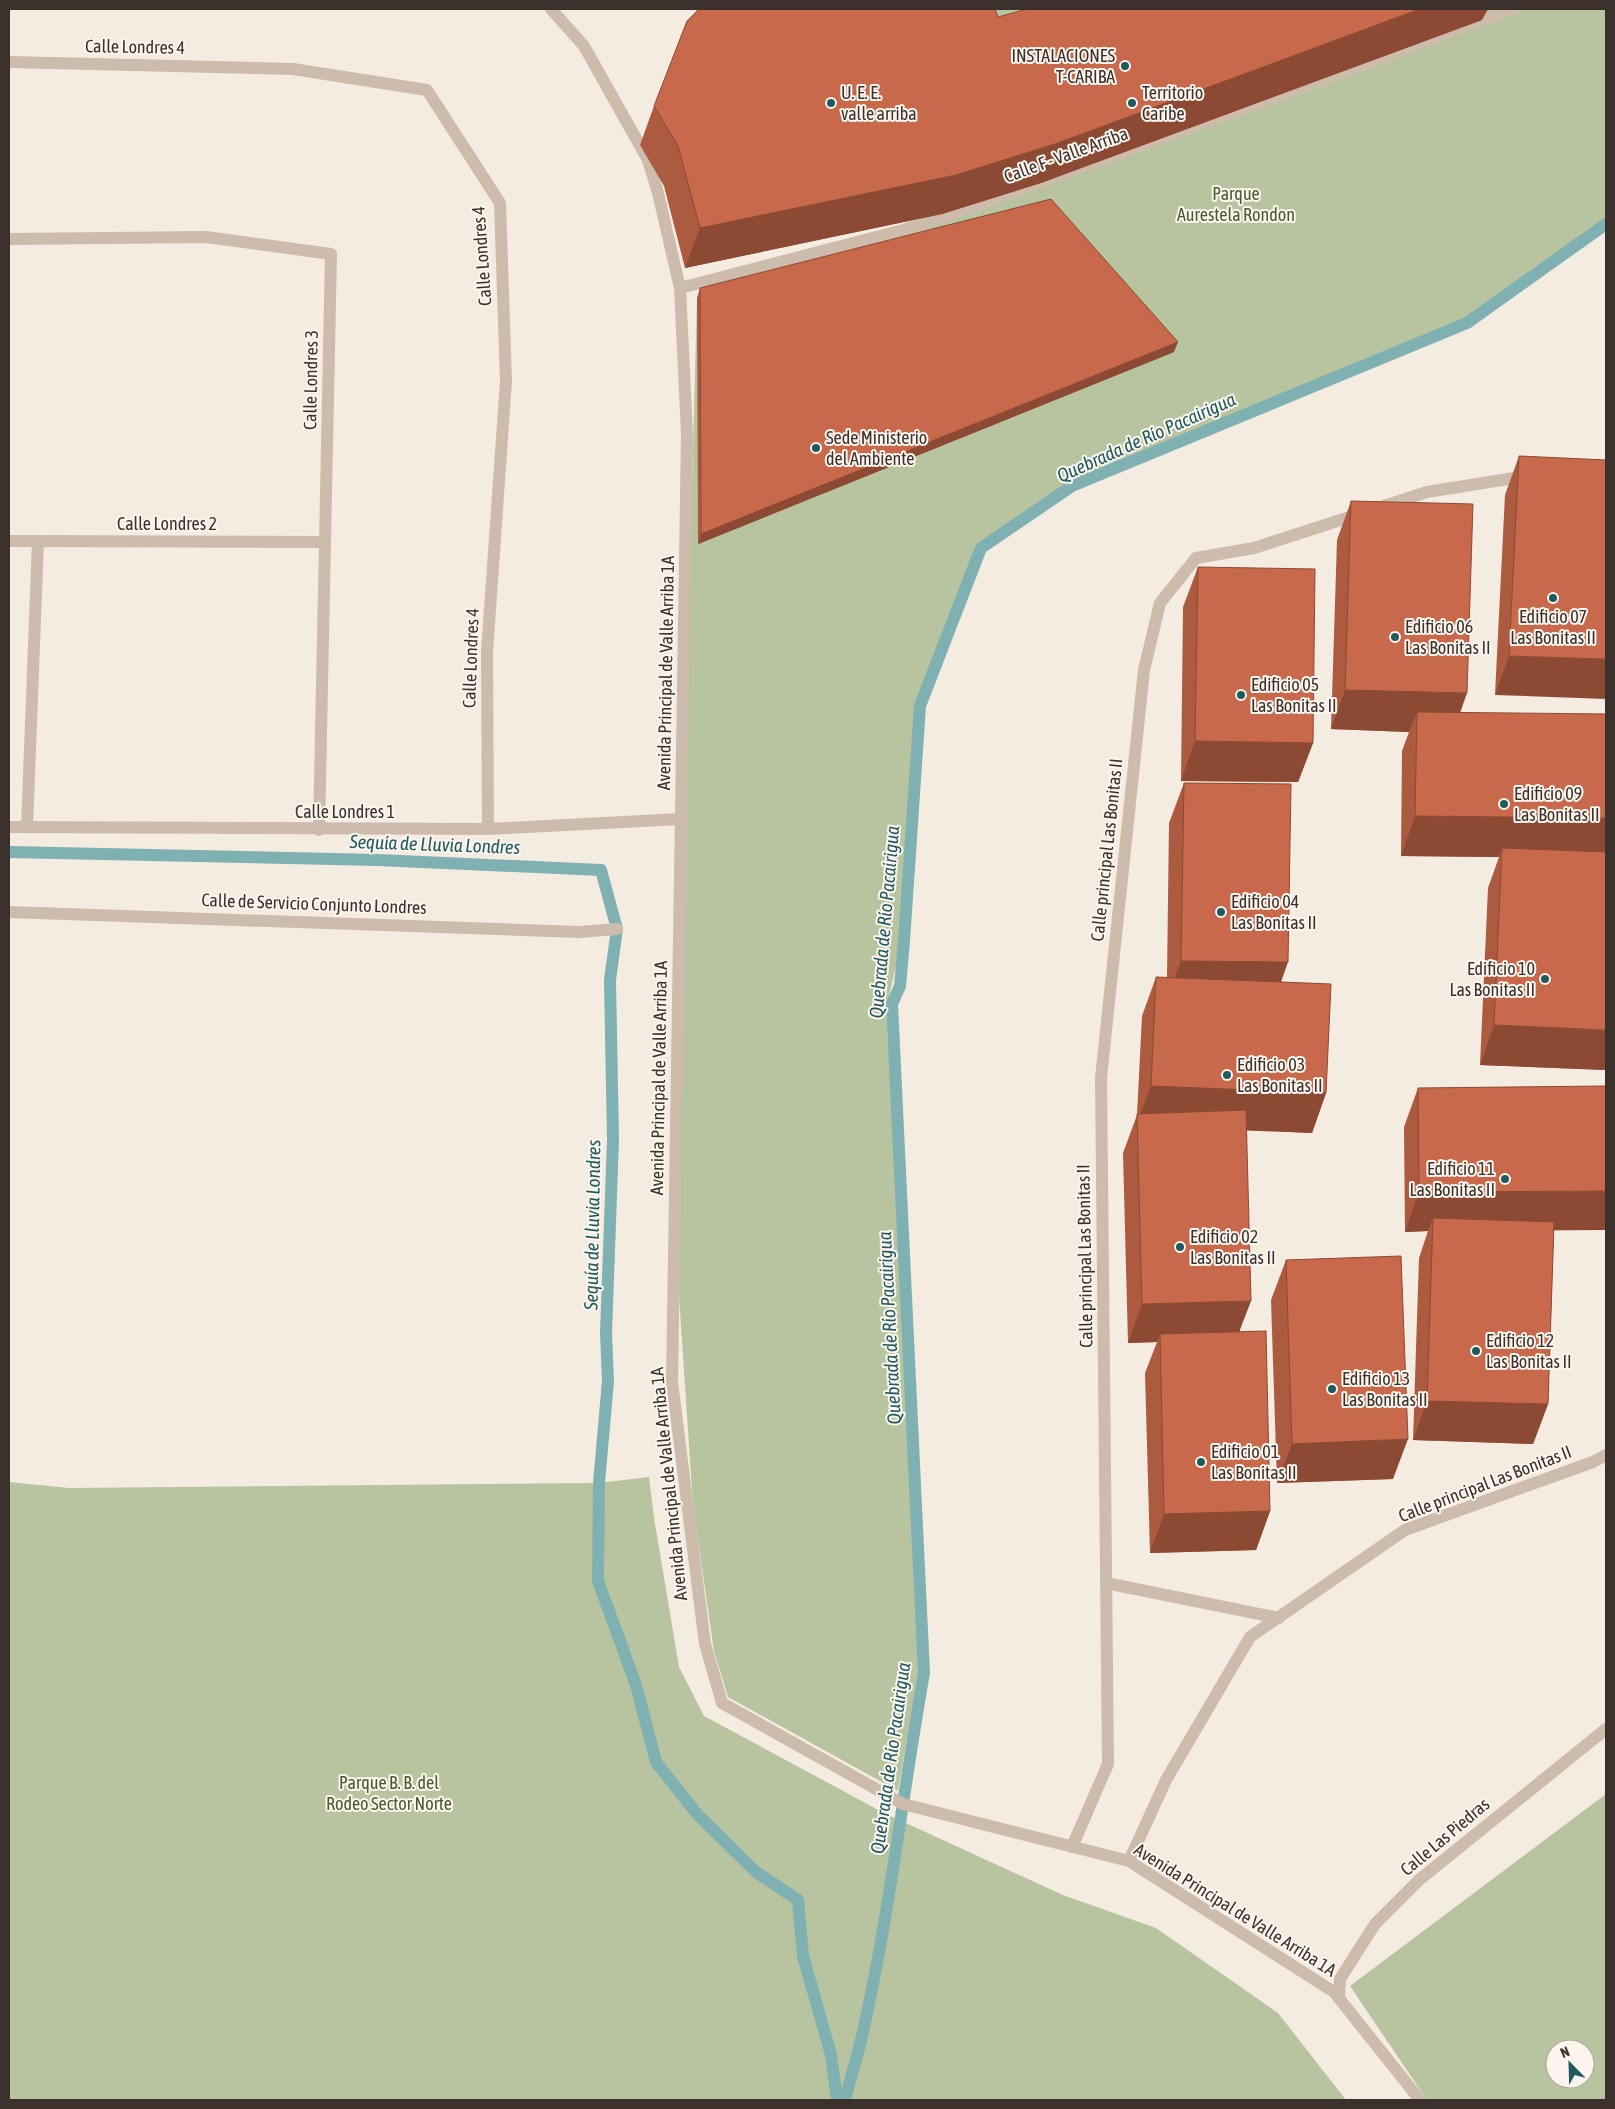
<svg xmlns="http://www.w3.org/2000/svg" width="1615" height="2109" font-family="'Asap Condensed',sans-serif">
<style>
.green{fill:#b8c4a0;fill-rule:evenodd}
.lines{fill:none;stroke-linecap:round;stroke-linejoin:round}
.stream{stroke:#7fb0b2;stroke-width:12}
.minor{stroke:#cdbbac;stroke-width:12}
.wall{fill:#ac5a40}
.shaded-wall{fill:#8c4a34}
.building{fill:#c8694b;stroke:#8c4a34}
.poi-dot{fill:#1f5a5e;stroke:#fbf5ee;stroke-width:2}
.labels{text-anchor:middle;stroke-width:4;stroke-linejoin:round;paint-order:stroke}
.street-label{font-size:18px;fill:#3b302b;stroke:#fbf5ee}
.poi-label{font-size:18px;fill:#3b302b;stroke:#fbf5ee;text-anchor:start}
.park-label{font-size:18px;fill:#4a5a2e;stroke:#fbf5ee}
.water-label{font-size:19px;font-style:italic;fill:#1f5a5e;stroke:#fbf5ee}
</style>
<rect width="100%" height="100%" fill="#f4ebe1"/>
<g class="green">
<path d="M967,9H1606V224L1467,323L1196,435L1070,482L978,547L916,706L900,948L886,1009L911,1417L919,1668L898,1791L728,1697L714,1651L693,1505L679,1296L688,638L697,298L1041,183Z"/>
<path d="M649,1477L654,1518L679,1667L704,1716L884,1813L1063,1895L1156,1928L1278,2013L1346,2100H9V1482L69,1488L599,1483Z"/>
<path d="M1606,1794V2100H1427L1350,1986ZM1555,2049H1585V2079H1555Z"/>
</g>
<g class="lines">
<g class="stream">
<path d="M9,852L378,860L601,870L617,929L610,980L613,1140L606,1333L608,1381L599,1483L598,1581L636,1685L656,1762L697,1814L756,1872L798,1900L803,1956L831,2055L837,2100"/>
<path d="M845,2100C851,2076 859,2052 864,2027C890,1910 903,1791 924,1673L892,1004L900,986L904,941L920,706L981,548L1072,486L1467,323L1606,224"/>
</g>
<g class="minor">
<path d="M551,9L584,46L648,160L658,193L680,288L687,434L672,1382L705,1644L722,1703L903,1804L1129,1861L1334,1992L1420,2100"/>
<path d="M9,62L293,69L427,90L500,203L506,381L487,652L488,829"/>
<path d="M9,239L206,237L331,254L319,830"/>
<path d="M680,288L903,230L950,215L1331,77L1512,9"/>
<path d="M1381,507L1427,492L1527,476"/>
<path d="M9,541L325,542"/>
<path d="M9,827L488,829L681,819"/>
<path d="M27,827L38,541"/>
<path d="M9,912L579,932L617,929"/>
<path d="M1106,1583L1279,1618"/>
<path d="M1072,1847L1108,1764L1101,1078L1144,670L1160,603L1196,558L1254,548L1359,514"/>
<path d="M1129,1861L1166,1780L1250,1637L1405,1530L1593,1462L1606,1455"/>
<path d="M1339,1998L1340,1979L1375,1924L1419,1880L1606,1729"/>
</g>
</g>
<g class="wall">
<path d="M998,17L1482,20L1041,183L942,214L685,268L664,186L640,145L654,106Z"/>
<path d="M700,288L1174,352L698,544L697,298Z"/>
<path d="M1519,456L1606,460L1495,695L1505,495Z"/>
<path d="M1351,501L1460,712L1606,1070L1480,1065L1488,888L1499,857L1401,856L1402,751L1409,732L1331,729L1337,540Z"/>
<path d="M1198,567L1313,743L1298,782L1181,781L1183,607Z"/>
<path d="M1184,783L1281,982L1326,1093L1312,1133L1247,1130L1240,1331L1270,1511L1256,1550L1150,1553L1145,1373L1157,1342L1128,1343L1123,1153L1137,1115L1142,1016L1156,977H1167L1169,823Z"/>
<path d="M1418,1088L1606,1230H1554L1548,1404L1533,1444L1413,1440L1419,1258L1428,1231L1405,1232L1404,1127Z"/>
<path d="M1286,1260L1393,1479L1277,1483L1271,1300Z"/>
</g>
<g class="shaded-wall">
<path d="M1420,9H1488L1482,20L1041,183L942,214L685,268L700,228Z"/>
<path d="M1178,342L1174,352L698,544L701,534Z"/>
<path d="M1509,656L1606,659V699L1495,695Z"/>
<path d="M1345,690L1467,693L1453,733L1417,712L1409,732L1331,729Z"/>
<path d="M1195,741L1313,743L1298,782L1181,781Z"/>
<path d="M1415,816L1606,818V858L1502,848L1499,857L1401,856Z"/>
<path d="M1181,961L1288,962L1274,1002L1166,1001Z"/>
<path d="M1494,1025L1606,1030V1070L1480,1065Z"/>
<path d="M1151,1086L1326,1093L1312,1133L1137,1126V1123Z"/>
<path d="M1606,1191V1230L1433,1231V1218L1428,1231L1405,1232L1419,1192Z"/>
<path d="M1251,1301L1236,1340L1160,1334L1157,1342L1128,1343L1142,1304Z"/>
<path d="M1427,1401L1548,1404L1533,1444L1413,1440Z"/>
<path d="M1408,1439L1393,1479L1277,1483L1292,1444Z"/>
<path d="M1270,1511L1256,1550L1150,1553L1164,1514Z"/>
</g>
<g class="building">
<path d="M699,9H995L998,17L1027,9H1420L1055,144L956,175L700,228L678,146L654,106L687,21Z"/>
<path d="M1051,199L1178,342L701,534L700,288Z"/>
<path d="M1519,456L1606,460V659L1509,656Z"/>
<path d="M1351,501L1473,504L1467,693L1345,690Z"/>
<path d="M1198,567L1315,569L1313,743L1195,741Z"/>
<path d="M1417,712L1606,714V818L1415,816Z"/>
<path d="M1184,783L1291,784L1288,962L1181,961Z"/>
<path d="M1502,848L1606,852V1030L1494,1025Z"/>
<path d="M1156,977L1331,984L1326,1093L1151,1086Z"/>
<path d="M1606,1086V1191L1419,1192L1418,1088Z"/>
<path d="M1246,1110L1251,1301L1142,1304L1137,1114Z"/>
<path d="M1433,1218L1554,1222L1548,1404L1427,1401Z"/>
<path d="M1401,1256L1408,1439L1292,1444L1286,1260Z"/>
<path d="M1266,1331L1270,1511L1164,1514L1160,1334Z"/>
</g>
<g class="poi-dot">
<circle cx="1125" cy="66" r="5"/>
<circle cx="831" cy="103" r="5"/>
<circle cx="1132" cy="103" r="5"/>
<circle cx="816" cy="448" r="5"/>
<circle cx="1553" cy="598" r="5"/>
<circle cx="1395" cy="637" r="5"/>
<circle cx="1241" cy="695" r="5"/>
<circle cx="1504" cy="804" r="5"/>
<circle cx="1221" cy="912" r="5"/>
<circle cx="1545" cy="979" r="5"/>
<circle cx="1227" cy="1075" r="5"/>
<circle cx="1505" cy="1179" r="5"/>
<circle cx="1180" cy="1247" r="5"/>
<circle cx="1476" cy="1351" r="5"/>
<circle cx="1332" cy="1389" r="5"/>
<circle cx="1201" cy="1462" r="5"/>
</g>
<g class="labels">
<g class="street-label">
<text transform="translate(135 47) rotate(1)" y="6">Calle Londres 4</text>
<text transform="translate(1066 155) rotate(-20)" y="6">Calle F - Valle Arriba</text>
<text transform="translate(482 256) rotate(-94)" y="6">Calle Londres 4</text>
<text transform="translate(311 380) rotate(-89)" y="6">Calle Londres 3</text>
<text x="167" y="530">Calle Londres 2</text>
<text transform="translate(471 658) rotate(-88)" y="6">Calle Londres 4</text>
<text transform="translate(666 673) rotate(-89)" y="6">Avenida Principal de Valle Arriba 1A</text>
<text x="345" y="818">Calle Londres 1</text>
<text transform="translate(1107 850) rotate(-84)" y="6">Calle principal Las Bonitas II</text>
<text transform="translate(314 904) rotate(2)" y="6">Calle de Servicio Conjunto Londres</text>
<text transform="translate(659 1078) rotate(-89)" y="6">Avenida Principal de Valle Arriba 1A</text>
<text transform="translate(1085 1256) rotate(-91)" y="6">Calle principal Las Bonitas II</text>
<text transform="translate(669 1484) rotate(-96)" y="6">Avenida Principal de Valle Arriba 1A</text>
<text transform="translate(1485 1484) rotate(-21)" y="6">Calle principal Las Bonitas II</text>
<text transform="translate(1445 1837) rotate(-40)" y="6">Calle Las Piedras</text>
<text transform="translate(1235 1910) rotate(32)" y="6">Avenida Principal de Valle Arriba 1A</text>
</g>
<g class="poi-label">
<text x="1115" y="62" text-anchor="end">INSTALACIONES<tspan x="1115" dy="21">T-CARIBA</tspan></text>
<text x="841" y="99">U. E. E.<tspan x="841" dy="21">valle arriba</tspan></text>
<text x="1142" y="99">Territorio<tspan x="1142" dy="21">Caribe</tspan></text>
<text x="826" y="444">Sede Ministerio<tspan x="826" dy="21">del Ambiente</tspan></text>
<text x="1553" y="623" text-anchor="middle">Edificio 07<tspan x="1553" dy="21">Las Bonitas II</tspan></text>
<text x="1405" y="633">Edificio 06<tspan x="1405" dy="21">Las Bonitas II</tspan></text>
<text x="1251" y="691">Edificio 05<tspan x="1251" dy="21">Las Bonitas II</tspan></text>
<text x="1514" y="800">Edificio 09<tspan x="1514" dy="21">Las Bonitas II</tspan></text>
<text x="1231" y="908">Edificio 04<tspan x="1231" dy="21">Las Bonitas II</tspan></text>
<text x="1535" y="975" text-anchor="end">Edificio 10<tspan x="1535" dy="21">Las Bonitas II</tspan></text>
<text x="1237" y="1071">Edificio 03<tspan x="1237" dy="21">Las Bonitas II</tspan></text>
<text x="1495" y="1175" text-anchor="end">Edificio 11<tspan x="1495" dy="21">Las Bonitas II</tspan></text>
<text x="1190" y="1243">Edificio 02<tspan x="1190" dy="21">Las Bonitas II</tspan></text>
<text x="1486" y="1347">Edificio 12<tspan x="1486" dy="21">Las Bonitas II</tspan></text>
<text x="1342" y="1385">Edificio 13<tspan x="1342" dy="21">Las Bonitas II</tspan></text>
<text x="1211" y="1458">Edificio 01<tspan x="1211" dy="21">Las Bonitas II</tspan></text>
</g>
<g class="park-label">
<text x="1236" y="200">Parque<tspan x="1236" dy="21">Aurestela Rondon</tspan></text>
<text x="389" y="1789">Parque B. B. del<tspan x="389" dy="21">Rodeo Sector Norte</tspan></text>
</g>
<g class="water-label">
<text transform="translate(1146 437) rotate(-24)" y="7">Quebrada de Río Pacairigua</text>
<text transform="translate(435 844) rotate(2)" y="7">Sequía de Lluvia Londres</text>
<text transform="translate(884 922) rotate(-85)" y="7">Quebrada de Río Pacairigua</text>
<text transform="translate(592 1225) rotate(-89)" y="7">Sequía de Lluvia Londres</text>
<text transform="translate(889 1328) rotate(-93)" y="7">Quebrada de Río Pacairigua</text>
<text transform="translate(890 1758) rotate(-82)" y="7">Quebrada de Río Pacairigua</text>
</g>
</g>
<rect width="1615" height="2109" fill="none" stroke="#3b302b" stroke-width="20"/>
<g transform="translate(1570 2064) rotate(337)"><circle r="24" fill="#fbf5ee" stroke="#aea6a0"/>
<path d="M0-4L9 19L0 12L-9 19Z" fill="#1f5a5e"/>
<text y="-8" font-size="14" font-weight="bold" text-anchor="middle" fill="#3b302b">N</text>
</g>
</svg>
